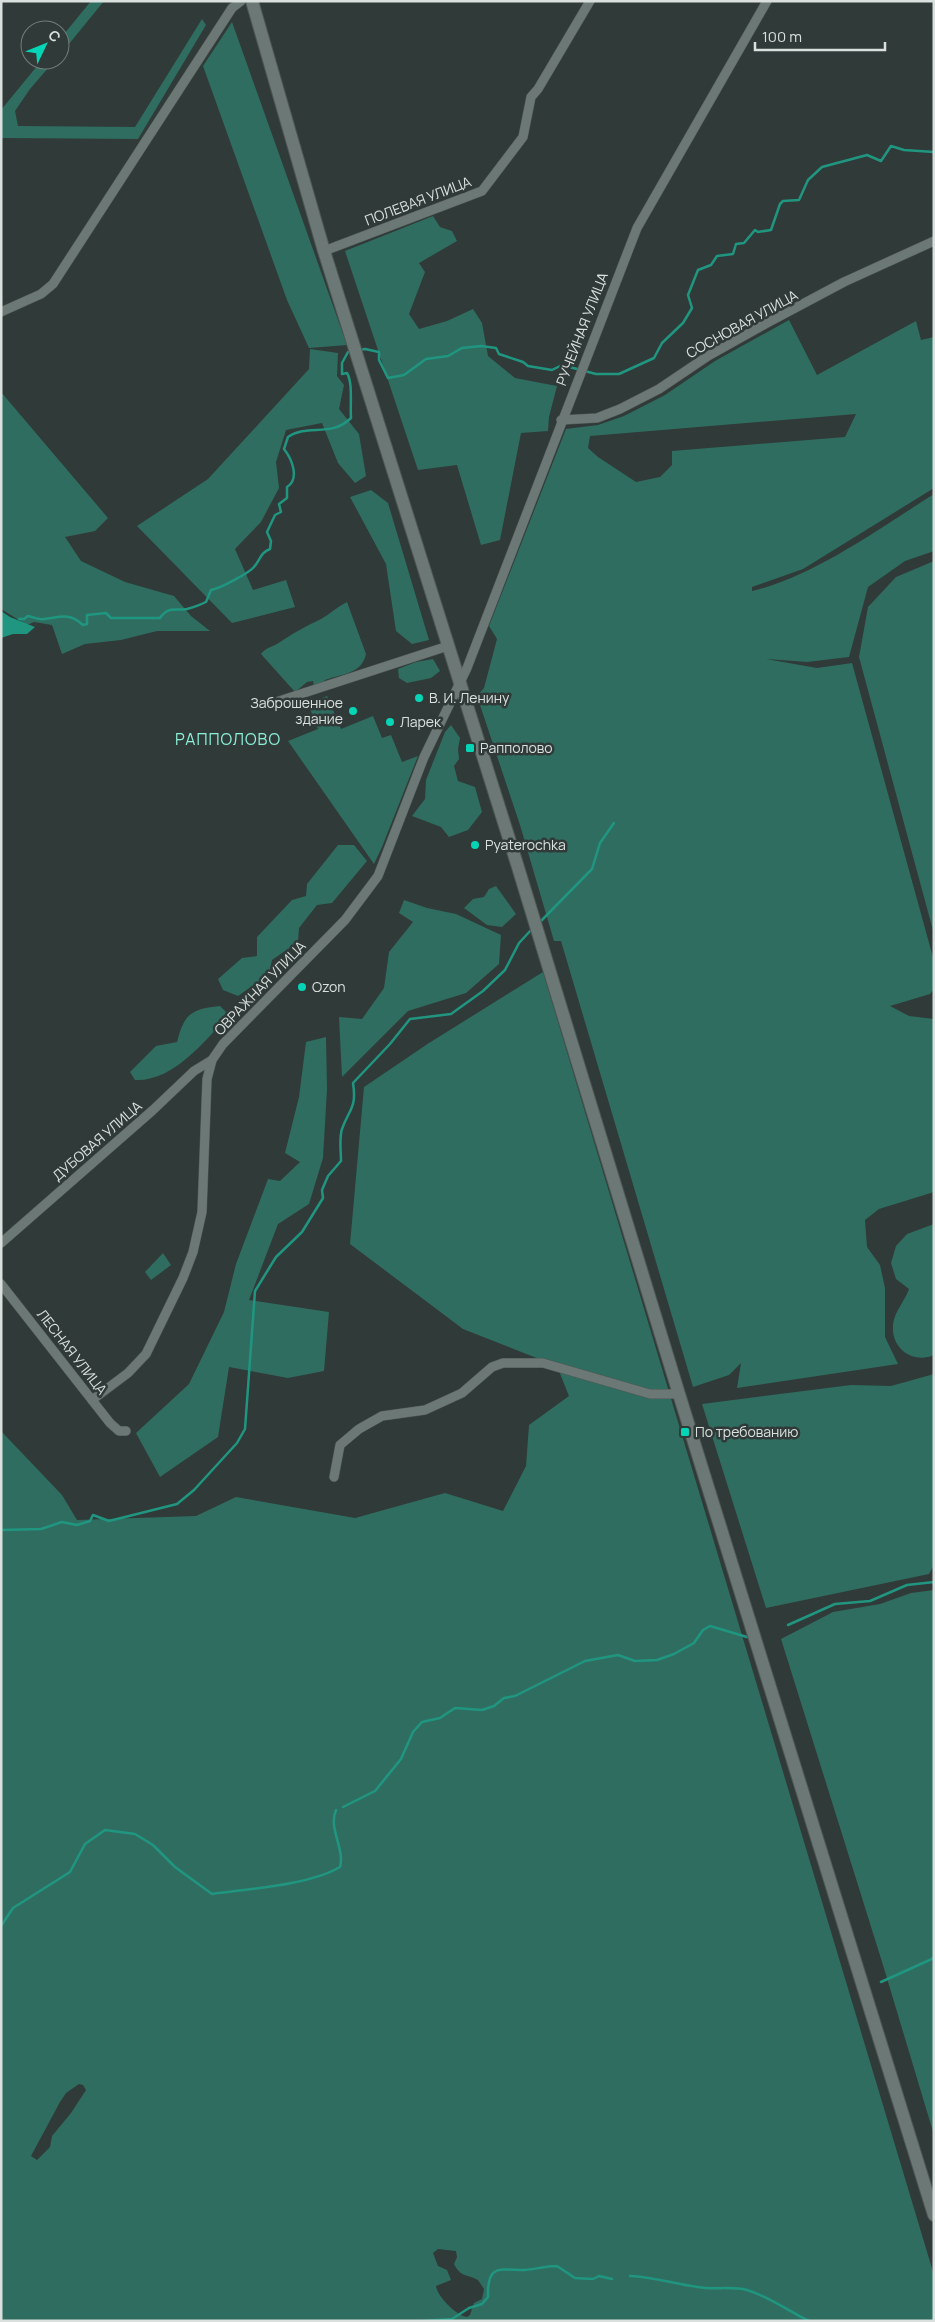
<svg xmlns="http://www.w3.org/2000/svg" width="935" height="2322" font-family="Manrope,sans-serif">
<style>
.green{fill:#2f6d60;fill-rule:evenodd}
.water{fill:#209681}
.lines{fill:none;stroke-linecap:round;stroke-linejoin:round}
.stream{stroke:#209681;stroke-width:2.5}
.street-casing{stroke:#4e5754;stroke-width:10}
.secondary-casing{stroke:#4e5754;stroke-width:14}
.street{stroke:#6c7875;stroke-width:9}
.secondary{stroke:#6c7875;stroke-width:12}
.poi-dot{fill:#04d5b6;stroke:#303a38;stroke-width:2}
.labels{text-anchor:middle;stroke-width:5;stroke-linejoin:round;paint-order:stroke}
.street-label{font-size:14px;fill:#d9e0de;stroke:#303a38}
.poi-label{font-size:14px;fill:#d9e0de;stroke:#303a38;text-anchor:start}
.quarter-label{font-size:16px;letter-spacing:1px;fill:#8aeed7;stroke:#303a38}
</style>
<rect width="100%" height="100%" fill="#303a38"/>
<g class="green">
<path d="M91,1H104L60,55V39Z"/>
<path d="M202,19L206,25L138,139L1,138V110L42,60H55L30,89L15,111L18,126L135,127Z"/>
<path d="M232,22L347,345L309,348L287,300L203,66Z"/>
<path d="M433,216L440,227L452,231L457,241L419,263L425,272L409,314L419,329L447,321L473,309L482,323L488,356L515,378L557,386L549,417L548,431L521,433L500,540L481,545L457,465L418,470L345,251Z"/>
<path d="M789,320L817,375L916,321L921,340L934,337V488L803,569L752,587V591C813,577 880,528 934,494V551L905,561L868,587L849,657L807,662L766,659L817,668L852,663L934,961V989L930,994L890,1006L909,1016L934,1019V1192L879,1209L865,1220L867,1247L880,1265L885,1288V1337L898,1364L737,1388L741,1363L729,1375L693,1387L561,941H554L520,825L477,696L484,688L497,639L489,626L566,429L598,425L624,416L665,395L715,361ZM856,414L845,437L672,451V465L660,477L636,482L598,457L588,448L590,436Z"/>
<path d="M310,349L338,353L337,376L344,385L339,409L359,434L366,476L355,483L338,463L322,423L286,430L276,462L279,488L261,522L235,549L253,590L286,580L295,607L232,623L137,526L208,479L309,369Z"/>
<path d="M1,392L108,518L95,531L65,537L81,561L125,582L174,596L191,616L210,631H157L121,640L85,644L62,654L52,625L34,622L27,625L1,609Z"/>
<path d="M371,490L388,503L429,640L412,644L396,631L386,564L350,497Z"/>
<path d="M934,561V934L859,657L868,607L896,577Z"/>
<path d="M347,602L366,654C362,674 341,674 325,680L323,683L314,686L313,681L307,682L295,692L261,654C266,647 273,647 280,642C294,633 306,626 321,619C330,614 337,607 347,602Z"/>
<path d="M433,659L440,671L431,678L407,683L399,678L398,669L416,662Z"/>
<path d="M327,696L341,729L373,716L382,738L391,735L402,762L418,756L382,847L374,864L288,741L318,729L308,704Z"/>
<path d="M451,725L460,738L458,749L459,759L454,766L458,781L475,787L482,812L468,830L449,837L441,827L412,816L425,799L426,780L445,732Z"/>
<path d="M338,845H354L367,861L332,903L317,905L299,928L298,942L272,960L269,974L238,996L223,990L218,979L242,958L257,956V937L292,900L306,896L307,884Z"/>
<path d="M496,886L516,914L502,927L487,925L464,908L473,899L484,897L489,889Z"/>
<path d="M404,900L427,908L456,914L501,935L499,964L466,993L408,1011L342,1077L339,1017L362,1019L384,988L389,952L413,922L399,913Z"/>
<path d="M543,972L934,2275V2321H1V1431L62,1495L77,1520L196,1516L236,1497L355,1518L445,1493L503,1511L526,1466L529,1425L569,1396L557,1366L463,1329L350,1244L364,1087L429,1043ZM79,2084L83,2085L86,2090L71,2113L52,2136L50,2147L37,2160L31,2156L60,2102L66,2093ZM438,2249L456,2251L457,2257L454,2264C461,2278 468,2274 478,2280L484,2289L482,2299L474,2303L470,2315L467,2317C457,2316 437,2296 436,2286L451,2280L447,2270L438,2266L433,2253Z"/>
<path d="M220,1006L229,1015C205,1041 173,1082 135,1080L130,1072L156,1046L177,1042C184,1014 191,1009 220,1006Z"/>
<path d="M326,1037L327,1089L323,1158L309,1204L278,1224L249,1300L329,1312L324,1371L288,1378L229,1367L218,1437L160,1477L136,1433L189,1384L224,1312L236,1264L268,1179L280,1181L300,1162L285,1153L299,1097L306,1042Z"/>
<path d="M934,1224V1355C913,1364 891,1349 893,1325C894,1312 905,1301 909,1289L896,1279L891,1263L896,1246L907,1234Z"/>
<path d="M163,1253L171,1265L151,1280L145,1272Z"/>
<path d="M934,1374V1565L929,1574L766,1608L702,1404L851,1385L891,1386Z"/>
<path d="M934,1590V2135L883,1965L781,1639L833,1612L880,1604L911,1593Z"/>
</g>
<path class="water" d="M1,611L10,617L35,627L27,634H13L1,638Z"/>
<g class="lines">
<g class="stream">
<path d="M360,350L365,349L379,352V360L388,378L404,375L426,359L448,356L462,348L481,346L496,348L499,354L523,362L528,366L552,370L562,365L596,374H619L654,358L662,343L683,323L692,308L688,295L698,270L711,265L717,256L733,254L736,244L744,243L755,230L758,232L771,230L780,204L783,201L799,200L808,180L822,167L867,155L881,161L891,146L904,150L934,152"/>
<path d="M19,619H24L28,616C33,617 39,620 44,619C61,617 69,612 83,625L87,624V615L106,613L111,618H160C168,606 175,611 187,609C194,607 200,605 206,602L211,590C219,589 249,573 254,567C260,560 261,552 270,549L271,541L267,532L275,515L281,512L279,504L287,498V487C300,479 292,459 284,449L288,437C308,423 331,438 351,418C350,404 353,383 347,373L342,374V363L348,352L352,351"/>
<path d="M540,922L592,869L600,843L614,823"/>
<path d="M1,1530L41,1529L62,1522L77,1525L90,1521L93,1515L109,1521L177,1504L194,1490L237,1443L245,1429L255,1291L276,1257L302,1232L323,1198L322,1190L328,1176L341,1161C341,1152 339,1138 342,1129C349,1109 357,1108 353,1083L390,1044L410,1019L451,1014L483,991L505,970L519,943L532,929"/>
<path d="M788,1625L835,1604L870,1601L907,1585L934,1582"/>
<path d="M343,1807L375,1791L401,1759L413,1732L422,1722L440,1718L455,1708L482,1710L494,1706L504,1698L515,1696L585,1661L618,1655L635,1661L657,1660L674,1654L694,1643L703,1630L710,1626L747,1637"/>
<path d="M1,1926L13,1908L70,1872L85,1844L105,1830L135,1834L153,1845L175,1867L212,1894C247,1889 310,1885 340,1867C345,1848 328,1829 336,1810"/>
<path d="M881,1982L934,1958"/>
<path d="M630,2276C653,2277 675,2284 698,2287C714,2290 731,2286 747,2290C770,2297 788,2311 809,2321"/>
<path d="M423,2321L452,2319L469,2308L482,2304L488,2297C487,2263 500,2270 525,2270C536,2269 546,2266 557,2266L575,2278L593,2279L599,2276L612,2279"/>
</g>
<defs>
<g id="street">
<path d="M324,251L482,191L523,137L531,97L538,89L590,1"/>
<path d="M1,312L41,294L53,284L232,8L241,1"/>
<path d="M561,420L597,418L620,409L659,389L708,356L767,323L844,282L934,241"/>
<path d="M270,704L448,646"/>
<path d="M1,1243L153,1110L194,1071L212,1060"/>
<path d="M1,1284L110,1423L119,1431H126"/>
<path d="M92,1400L128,1373L146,1354L183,1278L193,1252L202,1212L207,1079L212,1060L223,1044L345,920L378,876L424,757L467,668L637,228L767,1"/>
<path d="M334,1477L340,1445L359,1429L382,1416L425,1410L449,1399L462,1393L492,1367L503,1363H543L650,1394H679"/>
</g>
<path id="secondary" d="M252,1L324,251L517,864L679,1394L934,2215"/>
</defs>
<use href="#street" class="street-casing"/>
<use href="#secondary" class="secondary-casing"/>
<use href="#street" class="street"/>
<use href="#secondary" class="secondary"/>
</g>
<g class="poi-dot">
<circle cx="419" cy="698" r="5"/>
<circle cx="353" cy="711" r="5"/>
<circle cx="390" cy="722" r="5"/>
<rect x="465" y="743" width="10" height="10" rx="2.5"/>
<circle cx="475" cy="845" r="5"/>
<circle cx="302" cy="987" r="5"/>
<rect x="680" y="1427" width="10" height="10" rx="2.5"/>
</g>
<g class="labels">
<g class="street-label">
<text transform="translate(418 201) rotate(-21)" y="5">ПОЛЕВАЯ УЛИЦА</text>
<text transform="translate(742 324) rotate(-29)" y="5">СОСНОВАЯ УЛИЦА</text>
<text transform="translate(582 329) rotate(-69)" y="5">РУЧЕЙНАЯ УЛИЦА</text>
<text transform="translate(260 988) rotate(-46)" y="5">ОВРАЖНАЯ УЛИЦА</text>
<text transform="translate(97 1141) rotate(-41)" y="5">ДУБОВАЯ УЛИЦА</text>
<text transform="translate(72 1352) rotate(52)" y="5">ЛЕСНАЯ УЛИЦА</text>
</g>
<g class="poi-label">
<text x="429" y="703">В. И. Ленину</text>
<text x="343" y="708" text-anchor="end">Заброшенное<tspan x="343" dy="16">здание</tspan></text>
<text x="400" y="727">Ларек</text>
<text x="480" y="753">Рапполово</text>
<text x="485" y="850">Pyaterochka</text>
<text x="312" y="992">Ozon</text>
<text x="695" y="1437">По требованию</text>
</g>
<g class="quarter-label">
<text x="228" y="745">РАППОЛОВО</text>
</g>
</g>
<rect width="935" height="2322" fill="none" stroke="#d9e0de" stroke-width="5"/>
<g transform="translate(45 45) rotate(47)"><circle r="24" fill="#303a38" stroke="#747c7a"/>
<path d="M0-4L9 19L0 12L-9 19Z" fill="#04d5b6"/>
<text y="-8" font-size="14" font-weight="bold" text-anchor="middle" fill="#d9e0de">С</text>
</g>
<path d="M755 42v8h130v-8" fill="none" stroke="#d9e0de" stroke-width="2.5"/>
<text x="762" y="42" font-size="15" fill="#d9e0de" stroke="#303a38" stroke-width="4" paint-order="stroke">100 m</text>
</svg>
